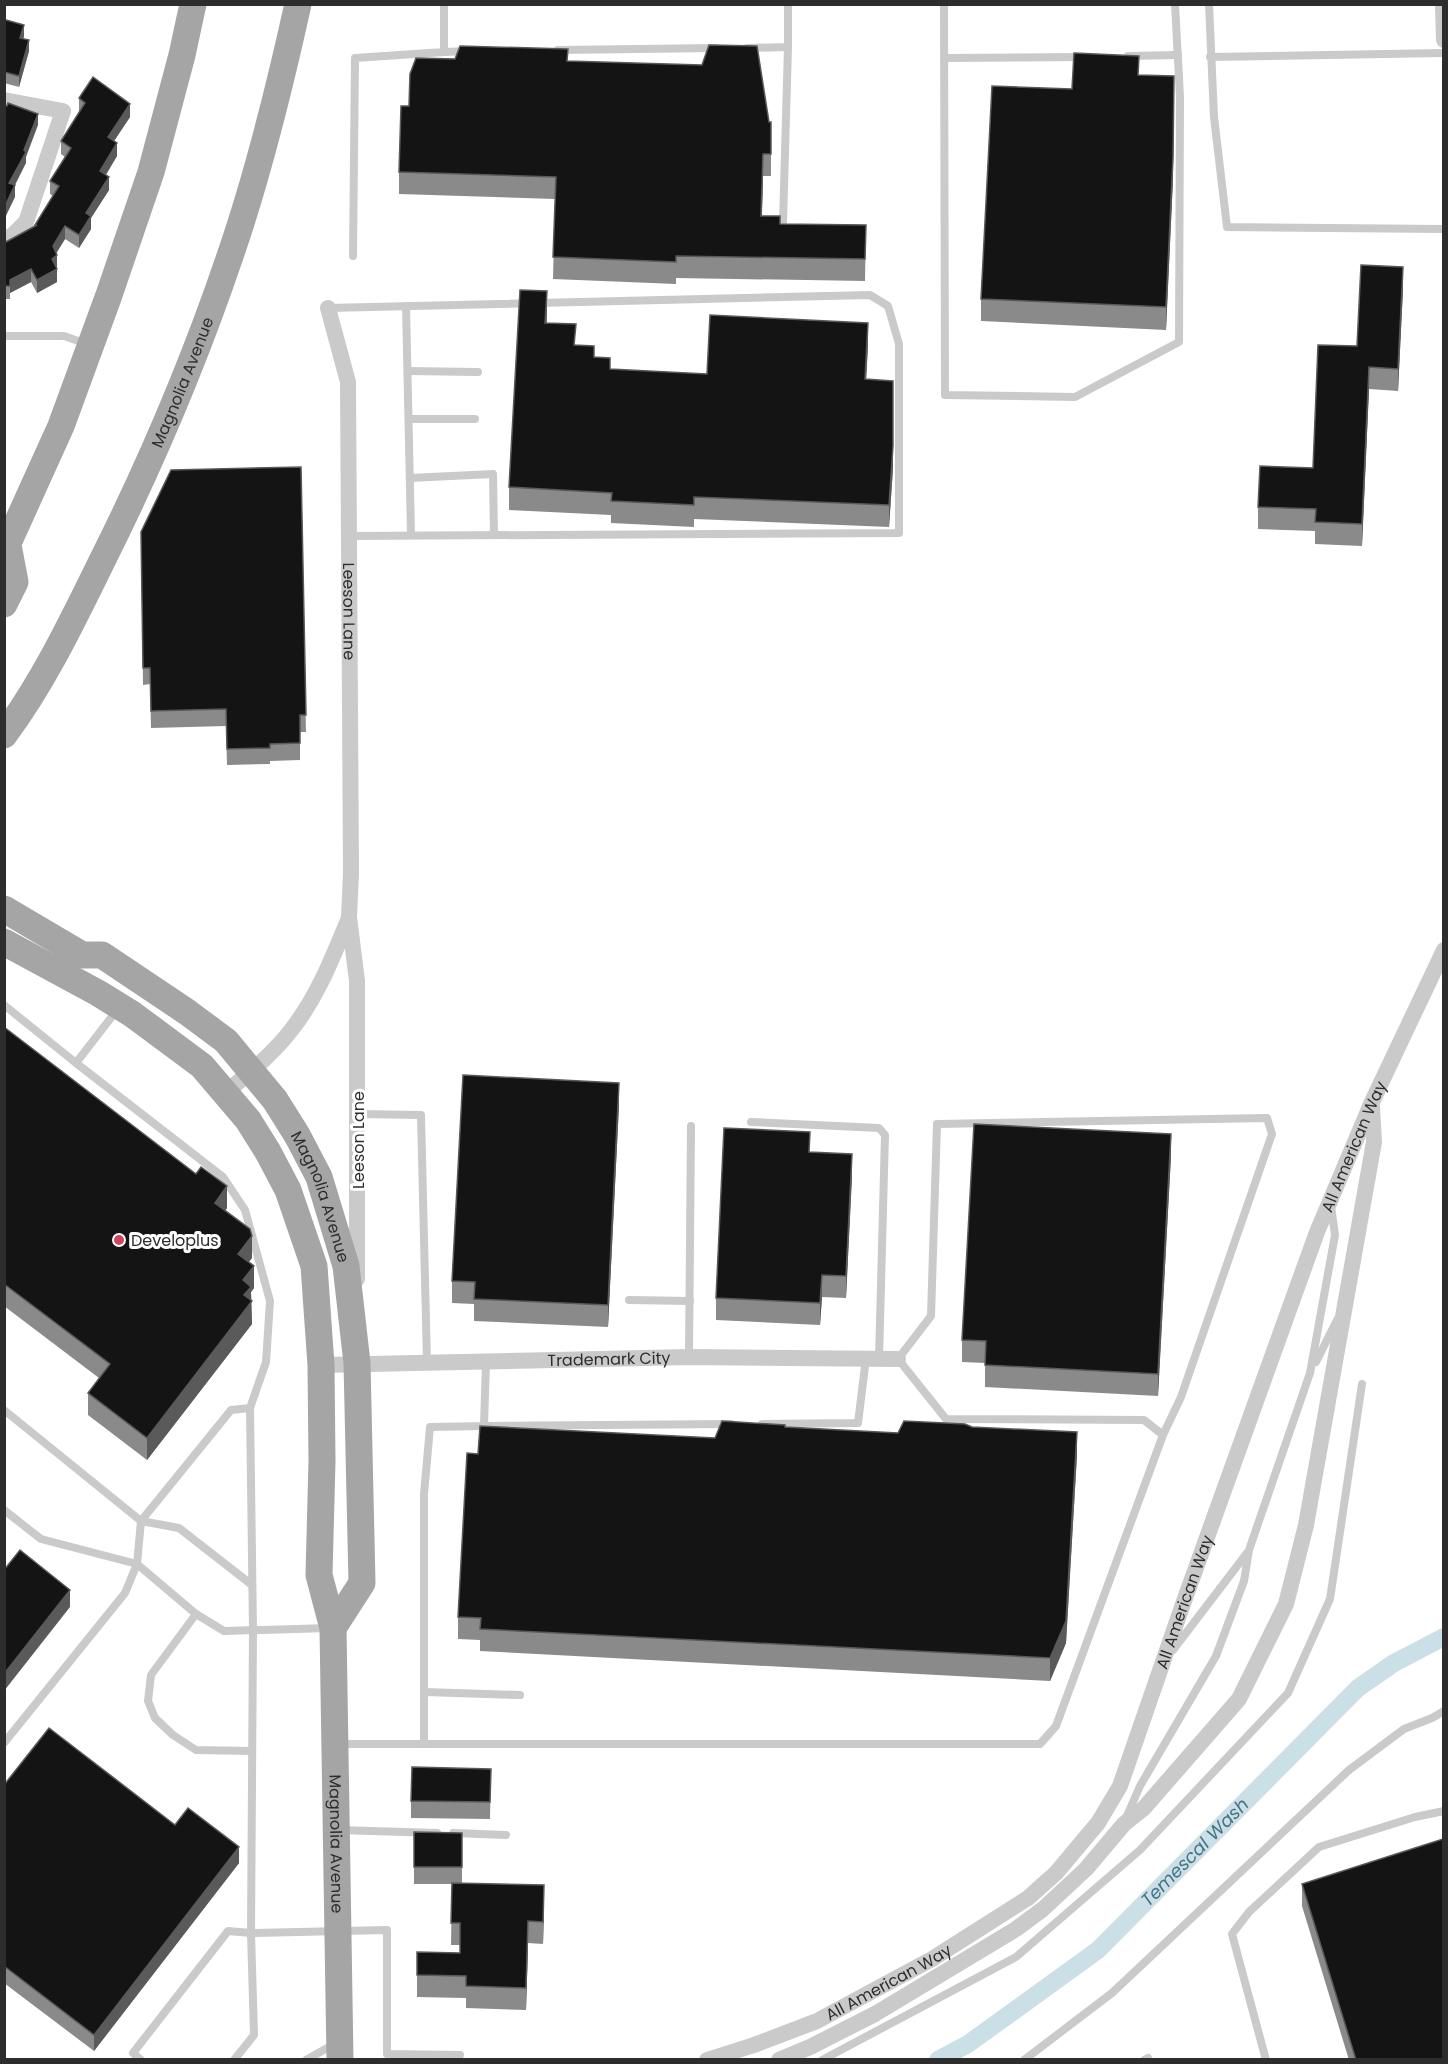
<svg xmlns="http://www.w3.org/2000/svg" width="1448" height="2064" font-family="Poppins,sans-serif">
<style>
.lines{fill:none;stroke-linecap:round;stroke-linejoin:round}
.canal{stroke:#cadfe6;stroke-width:18}
.lane{stroke:#cacaca;stroke-width:8}
.street{stroke:#cacaca;stroke-width:16}
.primary{stroke:#a5a5a5;stroke-width:27}
.wall{fill:#8a8a8a}
.shaded-wall{fill:#5a5a5a}
.building{fill:#141414;stroke:#5a5a5a;stroke-width:1.5}
.poi-dot{fill:#cf445f;stroke:#fff;stroke-width:2}
.labels{text-anchor:middle;stroke-width:6;stroke-linejoin:round;paint-order:stroke}
.street-label{font-size:16px;fill:#2d2d2d;stroke:#fff}
.poi-label{font-size:16px;fill:#2d2d2d;stroke:#fff;text-anchor:start}
.water-label{font-size:18px;font-style:italic;fill:#457384;stroke:#fff}
</style>
<rect width="100%" height="100%" fill="#fff"/>
<g class="lines">
<path class="canal" id="s1" d="M938,2060L968,2044L1098,1950L1358,1688L1394,1663L1444,1637"/>
<g class="lane">
<path d="M944,4L945,395L1075,397L1179,342L1180,97L1175,4"/>
<path d="M1209,4L1214,117L1227,227L1444,229"/>
<path d="M747,48L788,47V4"/>
<path d="M558,50L717,48"/>
<path d="M444,52L468,51"/>
<path d="M1128,56L1178,55"/>
<path d="M1210,57L1444,53"/>
<path d="M945,58L1085,57"/>
<path d="M783,223L788,47"/>
<path d="M353,256L355,58L444,52V4"/>
<path d="M406,306L411,535"/>
<path d="M328,308L870,295L888,306L899,344V533L349,536"/>
<path d="M4,336H64L87,344"/>
<path d="M408,371L478,372"/>
<path d="M409,419H475"/>
<path d="M410,478L493,474L494,535"/>
<path d="M4,1005L76,1063L117,1010"/>
<path d="M76,1063L223,1177L245,1210L270,1301L266,1362L250,1408L253,1630L251,1933L387,1930V2054L460,2055"/>
<path d="M358,1114L421,1115L427,1362"/>
<path d="M751,1122L879,1128L885,1135L879,1359"/>
<path d="M629,1300L690,1301"/>
<path d="M689,1357L691,1126"/>
<path d="M1316,1362L1337,1320"/>
<path d="M250,1408L231,1410L141,1521L179,1528L252,1585"/>
<path d="M4,1410L141,1521L137,1564L196,1614L224,1631L329,1628"/>
<path d="M762,1424L858,1423L866,1358"/>
<path d="M484,1426L731,1424"/>
<path d="M4,1510L41,1539L137,1564L125,1593L4,1743"/>
<path d="M196,1614L151,1675L148,1701L155,1718L173,1735L196,1750L252,1751"/>
<path d="M1173,1650L1247,1553"/>
<path d="M424,1692L520,1695"/>
<path d="M338,1744H1040L1056,1726L1163,1435L1144,1420L946,1419L898,1359L931,1316L937,1124L1267,1118L1272,1134L1181,1397L1163,1435"/>
<path d="M424,1744V1494L430,1427L484,1426L486,1362"/>
<path d="M1126,1818L1140,1786L1216,1656L1244,1581L1249,1550L1310,1373L1335,1235L1331,1206"/>
<path d="M339,1830L437,1833"/>
<path d="M453,1833L506,1835"/>
<path d="M141,2060L133,2053L228,1931L251,1933L254,2035L234,2060"/>
<path d="M306,2060L336,2043"/>
<path d="M822,2060L1016,1957L1140,1850L1288,1693L1330,1599L1362,1384"/>
<path d="M1024,2060L1112,1993L1349,1770L1404,1729L1432,1718L1444,1711"/>
<path d="M1144,2060L1148,2058V2060"/>
<path d="M1266,2060L1232,1934L1249,1912L1319,1847L1415,1817L1444,1811"/>
</g>
<g class="street">
<path d="M1443,4L1444,40"/>
<path d="M4,100L63,111L26,222L10,238L4,237"/>
<path id="s2" d="M328,308L348,382L351,873L349,917L357,981V1279"/>
<path d="M225,1093C249,1073 273,1054 292,1029C318,996 333,956 349,918"/>
<path id="s3" d="M321,1365L689,1357L898,1359"/>
<path id="s4" d="M707,2060L754,2045L817,2021L932,1959L1028,1898L1056,1873L1098,1823L1120,1786L1183,1604L1317,1232L1371,1104L1444,950"/>
<path d="M779,2060L810,2047L875,2014L1016,1929L1043,1909L1086,1869L1124,1824L1144,1808L1239,1699L1286,1604L1306,1525L1374,1142L1372,1107"/>
</g>
<g class="primary">
<path d="M4,552L61,426L109,295L151,172L182,55L193,4"/>
<path d="M4,604L15,582L8,545"/>
<path id="s5" d="M4,735C44,681 73,620 102,561C151,463 194,362 229,259C258,176 279,90 298,4"/>
<path id="s6" d="M4,909L82,955H102L187,1012L226,1041L275,1100L297,1135L319,1177L346,1266L357,1363L362,1583L333,1628"/>
<path id="s7" d="M4,942L98,993L132,1014L202,1066L248,1120L268,1152L288,1190L314,1266L321,1365L322,1461L319,1575L333,1628L340,2060"/>
</g>
</g>
<g class="wall">
<path d="M4,23L24,36L23,39L29,51L19,87L4,83Z"/>
<path d="M568,61L771,144V176H763L762,216L780,224L866,225L865,281L676,278V284L553,279L555,199L399,194V172L409,106Z"/>
<path d="M1139,75L1173,179L1166,330L981,321V299L1072,89Z"/>
<path d="M79,98L130,117L114,141L117,156L106,175L109,190L91,218V229L79,248L65,239L56,253L57,282L37,293L31,282L10,293V299H4V243L35,227V225L53,196L50,194V181L65,157L61,154V141L80,112L79,111Z"/>
<path d="M1403,289L1398,391L1369,389L1362,546L1315,544V531L1258,529V507L1313,468L1357,346Z"/>
<path d="M547,313V323L576,345L594,357L610,369L707,374L868,345L866,379L893,468L889,527L694,519V527L611,523V515L509,510V487Z"/>
<path d="M301,467L306,732H300V760L270,761V764L227,765L226,726L151,728L150,684L143,685L141,532Z"/>
<path d="M4,1027L227,1208L225,1211L252,1258L248,1262L254,1288L251,1292L252,1324L147,1460L88,1415V1393L99,1378L4,1306Z"/>
<path d="M619,1105L608,1327L474,1321V1304L452,1303V1281Z"/>
<path d="M810,1152L852,1176L846,1298L822,1297L820,1325L716,1320V1298Z"/>
<path d="M1171,1156L1158,1396L985,1387V1363L962,1362V1340Z"/>
<path d="M785,1427L898,1433L972,1427L1077,1455L1066,1643L1050,1681L480,1651V1640L458,1639V1617L478,1454L715,1438Z"/>
<path d="M491,1769L490,1819L411,1818V1801Z"/>
<path d="M4,1785L175,1825L239,1863L94,2051L4,1983Z"/>
<path d="M414,1832L462,1833V1883L544,1907L543,1944L528,1943L526,2010L466,2008V1998L417,1997V1952L460,1953V1945H451L452,1884H414Z"/>
<path d="M1302,1884L1443,2060H1349L1302,1906Z"/>
</g>
<g class="shaded-wall">
<path d="M24,25V36L20,49V38Z"/>
<path d="M29,40V51L19,87V76Z"/>
<path d="M1174,76L1173,179L1166,330V307Z"/>
<path d="M130,104V117L108,150V137Z"/>
<path d="M38,114V125L26,157V163L15,185V197L4,220V208L9,183L24,150Z"/>
<path d="M117,143V156L100,184V171Z"/>
<path d="M763,154V176L761,238V216Z"/>
<path d="M109,177V190L91,218V229L79,248V235L86,213Z"/>
<path d="M65,226V239L54,257L57,255V268L52,259L53,246Z"/>
<path d="M1403,267V289L1398,391V369Z"/>
<path d="M31,269V282L10,293V280Z"/>
<path d="M57,269V282L37,293V280Z"/>
<path d="M547,291V313L545,345V323Z"/>
<path d="M868,323V345L865,401V379Z"/>
<path d="M1369,367V389L1362,546V524Z"/>
<path d="M893,446V468L889,527V505Z"/>
<path d="M619,1083V1105L608,1327V1305Z"/>
<path d="M1171,1134V1156L1158,1396V1374Z"/>
<path d="M852,1154V1176L846,1298V1276Z"/>
<path d="M227,1186V1208L215,1225V1203Z"/>
<path d="M252,1236V1258L238,1276V1254Z"/>
<path d="M254,1266V1288L251,1292L252,1324L147,1460V1438L243,1280Z"/>
<path d="M822,1275V1297L820,1325V1303Z"/>
<path d="M1077,1432V1455L1066,1643L1050,1681V1658Z"/>
<path d="M70,1590V1607L4,1691V1674Z"/>
<path d="M239,1847V1863L94,2051V2035Z"/>
<path d="M544,1885V1907L543,1944V1922Z"/>
<path d="M528,1921V1943L526,2010V1988Z"/>
</g>
<g class="building">
<path d="M6,20L24,25L20,38L29,40L19,76L4,72V23Z"/>
<path d="M709,45L757,46L769,122H771V154H763L761,216H780V224L866,225L865,259L676,256V262L553,257L556,177L399,172L401,106H409L410,74L416,58L455,59L460,46L568,49L567,61L702,65Z"/>
<path d="M1074,53L1139,56L1138,75L1174,76L1173,157L1166,307L981,299L992,86L1072,89Z"/>
<path d="M93,77L130,104L108,137L117,143L100,171L109,177L86,213L91,216L79,235L65,226L53,246L57,255L52,259L57,269L37,280L31,269L10,280V286H4V243L37,225H35L59,186L50,181L71,148L61,141L85,103L79,98Z"/>
<path d="M8,103L38,114L24,150L26,152L9,183L15,185L4,208V106H7Z"/>
<path d="M1361,265L1403,267L1398,369L1369,367L1362,524L1315,522L1316,509L1258,507L1260,466L1313,468L1318,345L1357,346Z"/>
<path d="M520,290L547,291L545,323L576,324L574,345L594,346V357L610,358V369L707,374L710,315L868,323L865,379L893,381V446L889,505L694,497V505L611,501L612,493L509,487Z"/>
<path d="M301,467L306,715H300V743L270,744V748L227,749L226,709L151,711L150,668H143L141,532L171,470Z"/>
<path d="M4,1027L196,1174L201,1167L227,1186L215,1203L250,1229L252,1236L238,1254L254,1266L243,1280L251,1287L244,1295L252,1301L147,1438L88,1393L110,1364L4,1284Z"/>
<path d="M463,1075L619,1083L608,1305L474,1299L475,1282L452,1281Z"/>
<path d="M974,1124L1171,1134L1158,1374L985,1365L986,1341L962,1340Z"/>
<path d="M724,1128L810,1132L809,1152L852,1154L846,1276L822,1275L820,1303L716,1298Z"/>
<path d="M722,1421L785,1425V1427L898,1433L904,1421L965,1424L972,1427L1077,1432L1066,1621L1050,1658L480,1629L481,1618L458,1617L467,1453L478,1454L480,1426L715,1438Z"/>
<path d="M20,1550L70,1590L4,1674V1570Z"/>
<path d="M49,1728L175,1825L188,1808L239,1847L94,2035L4,1966V1785Z"/>
<path d="M412,1767L491,1769L490,1802L411,1801Z"/>
<path d="M414,1832L462,1833V1867H414Z"/>
<path d="M1443,1839V2060H1356L1302,1884Z"/>
<path d="M452,1883L544,1885L543,1922L528,1921L526,1988L466,1986V1976L417,1975V1952L460,1953V1923H451Z"/>
</g>
<circle class="poi-dot" cx="119" cy="1240" r="6"/>
<g class="labels">
<g class="street-label">
<text dy="6" stroke="none"><textPath href="#s5" startOffset="396">Magnolia Avenue</textPath></text>
<text dy="6" stroke="none"><textPath href="#s2" startOffset="306">Leeson Lane</textPath></text>
<text transform="translate(358 1140) rotate(-90)" y="6">Leeson Lane</text>
<text dy="6" stroke="none"><textPath href="#s4" startOffset="1188">All American Way</textPath></text>
<text dy="6" stroke="none"><textPath href="#s6" startOffset="446">Magnolia Avenue</textPath></text>
<text dy="6" stroke="none"><textPath href="#s3" startOffset="288">Trademark City</textPath></text>
<text dy="6" stroke="none"><textPath href="#s4" startOffset="702">All American Way</textPath></text>
<text dy="6" stroke="none"><textPath href="#s7" startOffset="1046">Magnolia Avenue</textPath></text>
<text dy="6" stroke="none"><textPath href="#s4" startOffset="198">All American Way</textPath></text>
</g>
<g class="poi-label">
<text x="131" y="1246">Developlus</text>
</g>
<g class="water-label">
<text dy="6" stroke="none"><textPath href="#s1" startOffset="332">Temescal Wash</textPath></text>
</g>
</g>
<rect width="1448" height="2064" fill="none" stroke="#2d2d2d" stroke-width="12"/>
</svg>
